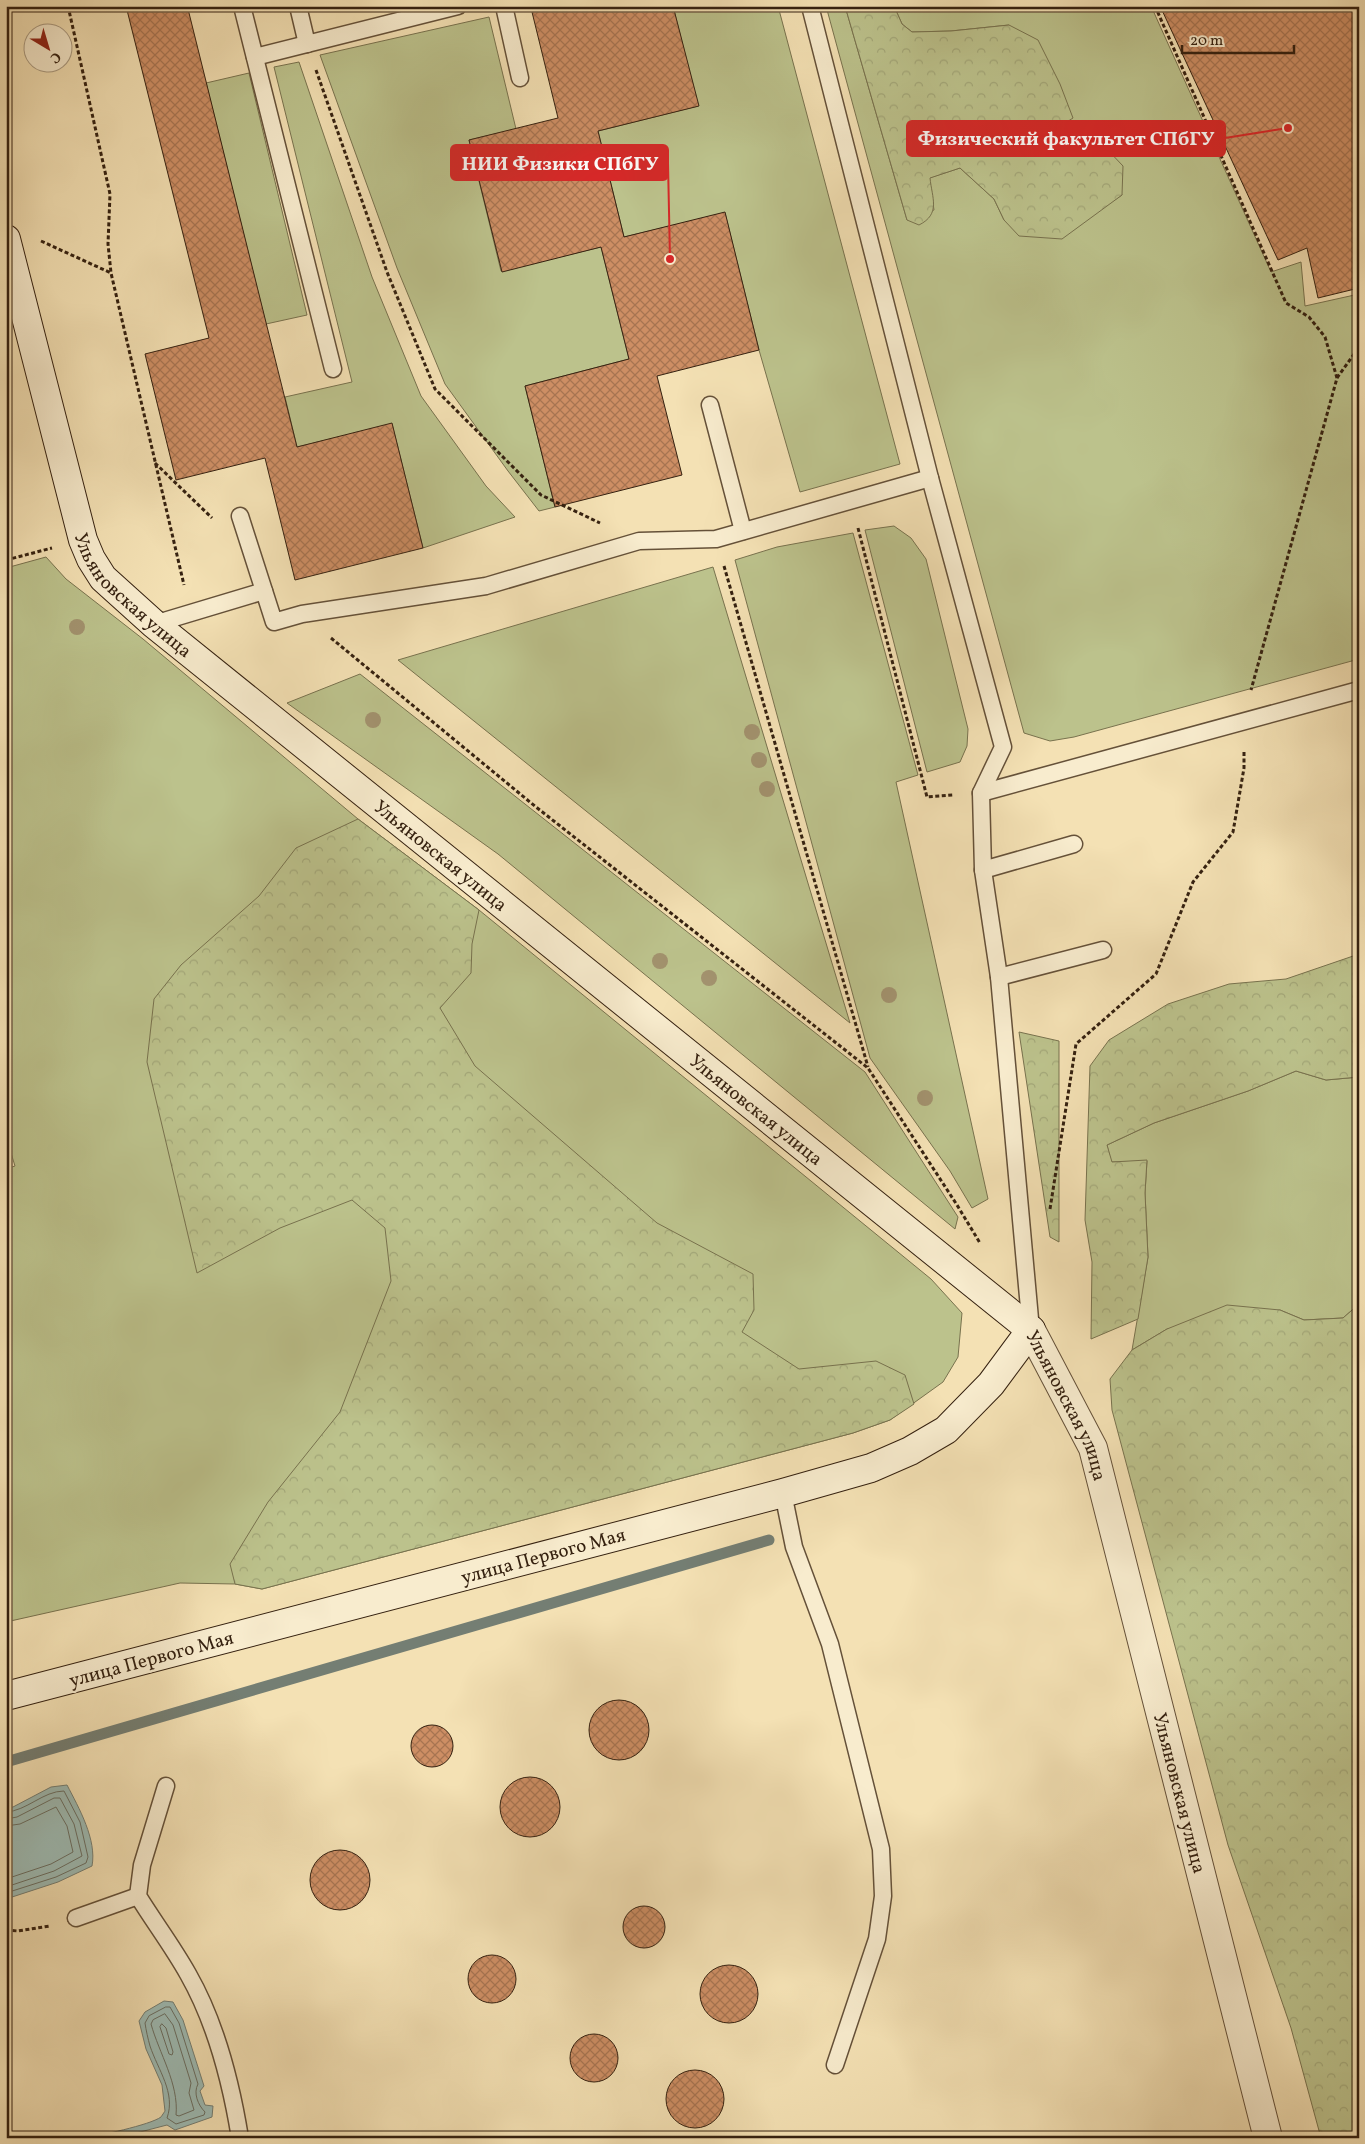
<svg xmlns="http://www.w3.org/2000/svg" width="1365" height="2144" font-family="Vollkorn,serif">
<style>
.green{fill:#bcc28c;stroke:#78724e}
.forest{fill:url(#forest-crowns);stroke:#78724e}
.water{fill:#9ebcb5;stroke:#747e73}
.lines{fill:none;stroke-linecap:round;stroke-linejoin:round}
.shore{stroke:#6a6e62;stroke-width:1}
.stream{stroke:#747e73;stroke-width:11}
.building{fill:url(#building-cross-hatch);stroke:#352110}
.lane-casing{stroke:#655139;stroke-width:19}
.street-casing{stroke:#655139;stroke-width:30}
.secondary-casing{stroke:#352110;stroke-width:30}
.path{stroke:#352110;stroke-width:3;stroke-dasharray:4 2.5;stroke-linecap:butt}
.lane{stroke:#f8ecce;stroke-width:16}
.street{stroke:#f8ecce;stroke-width:28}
.secondary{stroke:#f8ecce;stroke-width:28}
.tree{fill:#a2926e}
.labels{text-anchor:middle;stroke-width:4.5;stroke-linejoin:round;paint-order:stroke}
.street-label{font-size:19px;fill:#352110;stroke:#f8ecce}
.leader{fill:none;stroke:#d62828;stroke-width:2}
.callout-dot{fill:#d62828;stroke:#f8ecce;stroke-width:2}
.callout{fill:#d62828;stroke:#d62828;stroke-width:2}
.callout-label{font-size:20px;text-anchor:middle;font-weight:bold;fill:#fff}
</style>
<defs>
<pattern id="forest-crowns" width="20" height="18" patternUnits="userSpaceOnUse" patternTransform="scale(1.25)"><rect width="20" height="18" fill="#bcc28c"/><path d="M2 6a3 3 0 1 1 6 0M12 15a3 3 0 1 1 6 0" fill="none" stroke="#a2a678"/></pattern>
<pattern id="building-cross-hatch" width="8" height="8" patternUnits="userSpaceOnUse" patternTransform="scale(1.25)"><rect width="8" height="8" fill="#cd8e64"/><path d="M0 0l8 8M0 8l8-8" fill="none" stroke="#a77451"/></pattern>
</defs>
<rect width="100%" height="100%" fill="#f4e1b4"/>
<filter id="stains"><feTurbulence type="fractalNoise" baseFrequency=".004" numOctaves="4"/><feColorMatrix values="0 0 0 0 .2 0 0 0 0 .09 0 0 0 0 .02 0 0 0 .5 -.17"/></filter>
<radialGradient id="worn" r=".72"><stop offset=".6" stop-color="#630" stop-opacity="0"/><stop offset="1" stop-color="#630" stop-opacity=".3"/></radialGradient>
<g class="green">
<path d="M673,6H778L900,464L800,492L759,350L725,213L624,237L598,131L698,106Z"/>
<path d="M826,6H845L907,220L934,210L929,178L960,168L994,199L1004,220L1095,213L1122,195L1104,146H1062L1054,141L1051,132L1062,127L1009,25L951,31L912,32L902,24L894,6H1151L1271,272L1301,262L1305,306L1359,294V659L1074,737L1050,741L1024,733Z"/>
<path d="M489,17L516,129L469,140L501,271L601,247L629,359L525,386L555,507L539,511L508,471L445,384L397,268L320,55Z"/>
<path d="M299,62L372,277L421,396L486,486L515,517L423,548L392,424L297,447L285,397L352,382L274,67Z"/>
<path d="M249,73L307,315L266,324L206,83Z"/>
<path d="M894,526L911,538L926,559L968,729L967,746L960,762L927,772L865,530Z"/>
<path d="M853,533L918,775L896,782L988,1199L972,1208L950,1171L870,1058L735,560L777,547Z"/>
<path d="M46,557L66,579L143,639L358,819L479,910L931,1279L962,1313L958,1357L943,1382L890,1420L853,1433L262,1589L235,1584L180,1583L6,1622V1169L15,1166L6,1137V568Z"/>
<path d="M713,567L850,1023L398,660Z"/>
<path d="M360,674L865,1072L958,1217L955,1229L498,854L287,703Z"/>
<path d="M1296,1071L1326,1080L1359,1077V1304L1343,1318L1304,1320L1280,1310L1167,1329L1132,1350L1148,1257L1145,1193L1147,1161L1111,1162L1107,1145L1154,1123L1248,1091Z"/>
</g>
<g class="forest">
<path d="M845,6H894L902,24L912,32L951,31L1009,25L1038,40L1060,84L1073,118L1051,132L1054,141L1062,146H1104L1123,166L1122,195L1062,239L1019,236L1004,220L994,199L960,168L930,178C932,198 941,214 919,225L907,220Z"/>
<path d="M358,819L479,910L472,944L471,973L440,1008L475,1066L657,1223L753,1274L754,1310L742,1332L799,1369L876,1361L905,1375L914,1404L890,1420L853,1433L262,1589L235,1584L230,1564L268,1502L340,1412L391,1281L385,1228L352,1200L280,1228L197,1273L147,1062L154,999L181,965L259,896L296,848Z"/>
<path d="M1359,954V1077L1326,1080L1296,1071L1248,1091L1154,1123L1107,1145L1112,1162L1147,1160L1145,1193L1148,1257L1138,1319L1091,1339L1092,1262L1085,1220L1090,1066L1109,1040L1168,1004L1229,984L1286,979Z"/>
<path d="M1019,1032L1059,1041V1242L1050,1237Z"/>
<path d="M1359,1304V2138H1321L1291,2028L1228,1845L1112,1410L1110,1379L1132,1350L1167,1329L1227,1305L1280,1310L1304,1320L1343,1318Z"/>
</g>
<g class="water">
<path d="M67,1785C79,1808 97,1840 92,1866L58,1882L6,1899V1808L13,1807L51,1787Z"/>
<path d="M164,2001L173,2002L183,2020L204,2086L200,2091L205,2105L213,2106L212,2117L175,2130L167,2125L117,2138H83C98,2136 150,2125 161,2117C161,2117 165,2111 165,2111L162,2085L146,2049L139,2021L145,2012Z"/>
</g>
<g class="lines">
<g class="shore">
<path d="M6,1812C27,1811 43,1791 64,1791L80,1822L88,1857L86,1863L56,1877L6,1893"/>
<path d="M6,1819L17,1817L54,1798H60L74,1824L82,1856L54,1871L6,1887"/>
<path d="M6,1826L20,1824L56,1807L67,1826L73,1852L51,1864L6,1879"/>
<path d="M166,2007H170L179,2023L198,2084C193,2093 198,2105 205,2112L204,2115L176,2124L167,2118C176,2093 158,2070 150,2046C148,2039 146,2030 145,2023L149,2016Z"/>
<path d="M165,2014L173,2025L191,2083L189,2093L194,2110L179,2116L176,2115C179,2084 159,2053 151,2024L153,2020Z"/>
<path d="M162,2024L166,2028L173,2052L172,2055L169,2054L160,2027Z"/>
</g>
<path class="stream" d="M6,1762L769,1540"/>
</g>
<g class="building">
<path d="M126,6H198L188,9L297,447L392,423L423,548L295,580L265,458L176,480L145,354L209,338Z"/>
<path d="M544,6H673L699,106L598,131L624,237L725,212L759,350L657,376L682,475L555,507L525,386L629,359L601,247L502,272L469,140L558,118L532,12L545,9Z"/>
<path d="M1165,6H1359V288L1318,298L1307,248L1278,260L1161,8Z"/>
<circle cx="619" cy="1730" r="30"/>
<circle cx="432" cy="1746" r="21"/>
<circle cx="530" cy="1807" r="30"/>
<circle cx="340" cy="1880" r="30"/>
<circle cx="644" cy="1927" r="21"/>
<circle cx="492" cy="1979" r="24"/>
<circle cx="729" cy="1994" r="29"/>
<circle cx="594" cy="2058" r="24"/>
<circle cx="695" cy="2099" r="29"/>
</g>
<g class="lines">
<defs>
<g id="lane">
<path d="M242,6L333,369"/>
<path d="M298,6L307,44"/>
<path d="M504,6L520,78"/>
<path d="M810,6L930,478L1003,747L981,793L983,870L999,977L1031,1330"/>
<path d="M255,57L458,6"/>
<path d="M710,405L743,531"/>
<path d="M240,516L274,622L302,614L486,586L639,541L716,539L930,478"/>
<path d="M154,624L264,591"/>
<path d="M981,793L1359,690"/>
<path d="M983,870L1074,844"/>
<path d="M999,977L1103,950"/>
<path d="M783,1493L794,1547L830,1644L881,1849L883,1896L877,1939L835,2065"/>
<path d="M166,1786L142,1865L138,1896C154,1922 173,1947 188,1974C216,2023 231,2082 240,2138"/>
<path d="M76,1918L138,1896"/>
</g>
<g id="street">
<path id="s1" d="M1031,1330L1093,1448L1268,2138"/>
</g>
<g id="secondary">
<path id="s2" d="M6,239L83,540L91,559L103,578L154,624L1031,1330L991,1384L946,1430L910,1451L871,1468L783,1493L6,1696"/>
</g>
</defs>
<use href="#lane" class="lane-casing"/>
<use href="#street" class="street-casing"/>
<use href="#secondary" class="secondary-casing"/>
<g class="path">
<path d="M68,6L110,194L108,244L111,273L184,585"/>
<path d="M1155,6L1286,303L1309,317L1325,337L1337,378L1251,690"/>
<path d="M316,70L387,272L435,389L541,495L600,523"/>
<path d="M41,241L111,273"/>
<path d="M1337,378L1359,347"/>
<path d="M155,463L212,518"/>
<path d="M858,528L927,797L953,795"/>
<path d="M6,560L52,548"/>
<path d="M724,566L868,1067"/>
<path d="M331,638L536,807L868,1068L957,1205L980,1243"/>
<path d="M1050,1209L1076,1044L1156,974L1193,882L1233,832L1244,768V751"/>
<path d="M6,1930L18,1931L50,1926"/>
</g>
<use href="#lane" class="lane"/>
<use href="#street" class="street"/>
<use href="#secondary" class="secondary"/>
</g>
<g class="tree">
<circle cx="77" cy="627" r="8"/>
<circle cx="373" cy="720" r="8"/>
<circle cx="752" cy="732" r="8"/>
<circle cx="759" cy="760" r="8"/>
<circle cx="767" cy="789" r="8"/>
<circle cx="660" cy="961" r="8"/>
<circle cx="709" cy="978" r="8"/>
<circle cx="889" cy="995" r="8"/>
<circle cx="925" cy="1098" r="8"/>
</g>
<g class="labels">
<g class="street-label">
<text dy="7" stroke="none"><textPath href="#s2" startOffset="386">Ульяновская улица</textPath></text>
<text dy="7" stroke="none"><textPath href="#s2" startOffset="791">Ульяновская улица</textPath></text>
<text dy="7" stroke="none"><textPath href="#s2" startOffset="1196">Ульяновская улица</textPath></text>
<text dy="7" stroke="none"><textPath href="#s1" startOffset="84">Ульяновская улица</textPath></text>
<text transform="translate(543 1555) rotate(-15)" y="7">улица Первого Мая</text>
<text transform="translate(151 1658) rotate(-15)" y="7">улица Первого Мая</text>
<text dy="7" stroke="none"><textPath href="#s1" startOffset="489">Ульяновская улица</textPath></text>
</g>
</g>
<path class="leader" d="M1288 128L1225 138M670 259L668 163"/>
<g class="callout-dot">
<circle cx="1288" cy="128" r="5"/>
<circle cx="670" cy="259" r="5"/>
</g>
<g class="callout">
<rect x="907" y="121" width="318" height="35" rx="5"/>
<rect x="451" y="145" width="217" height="35" rx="5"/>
</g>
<g class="callout-label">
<text x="1066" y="145">Физический факультет СПбГУ</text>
<text x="560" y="170">НИИ Физики СПбГУ</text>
</g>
<rect width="1365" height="2144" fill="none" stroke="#f4e1b4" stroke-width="25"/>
<rect x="8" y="8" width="1350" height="2129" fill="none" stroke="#352110" stroke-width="2.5"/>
<rect x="12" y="12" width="1340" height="2119" fill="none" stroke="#352110"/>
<g transform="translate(48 48) rotate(142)"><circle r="24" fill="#f8ecce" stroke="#aa9b82"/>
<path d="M0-4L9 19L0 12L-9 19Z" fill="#8f2418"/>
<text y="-8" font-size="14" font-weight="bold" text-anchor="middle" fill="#352110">С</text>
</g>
<path d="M1182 45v8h112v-8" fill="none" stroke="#352110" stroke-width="2.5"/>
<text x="1190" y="45" font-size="15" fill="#352110" stroke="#f8ecce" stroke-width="4" paint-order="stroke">20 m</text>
<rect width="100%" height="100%" filter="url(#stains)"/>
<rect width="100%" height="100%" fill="url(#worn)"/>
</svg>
